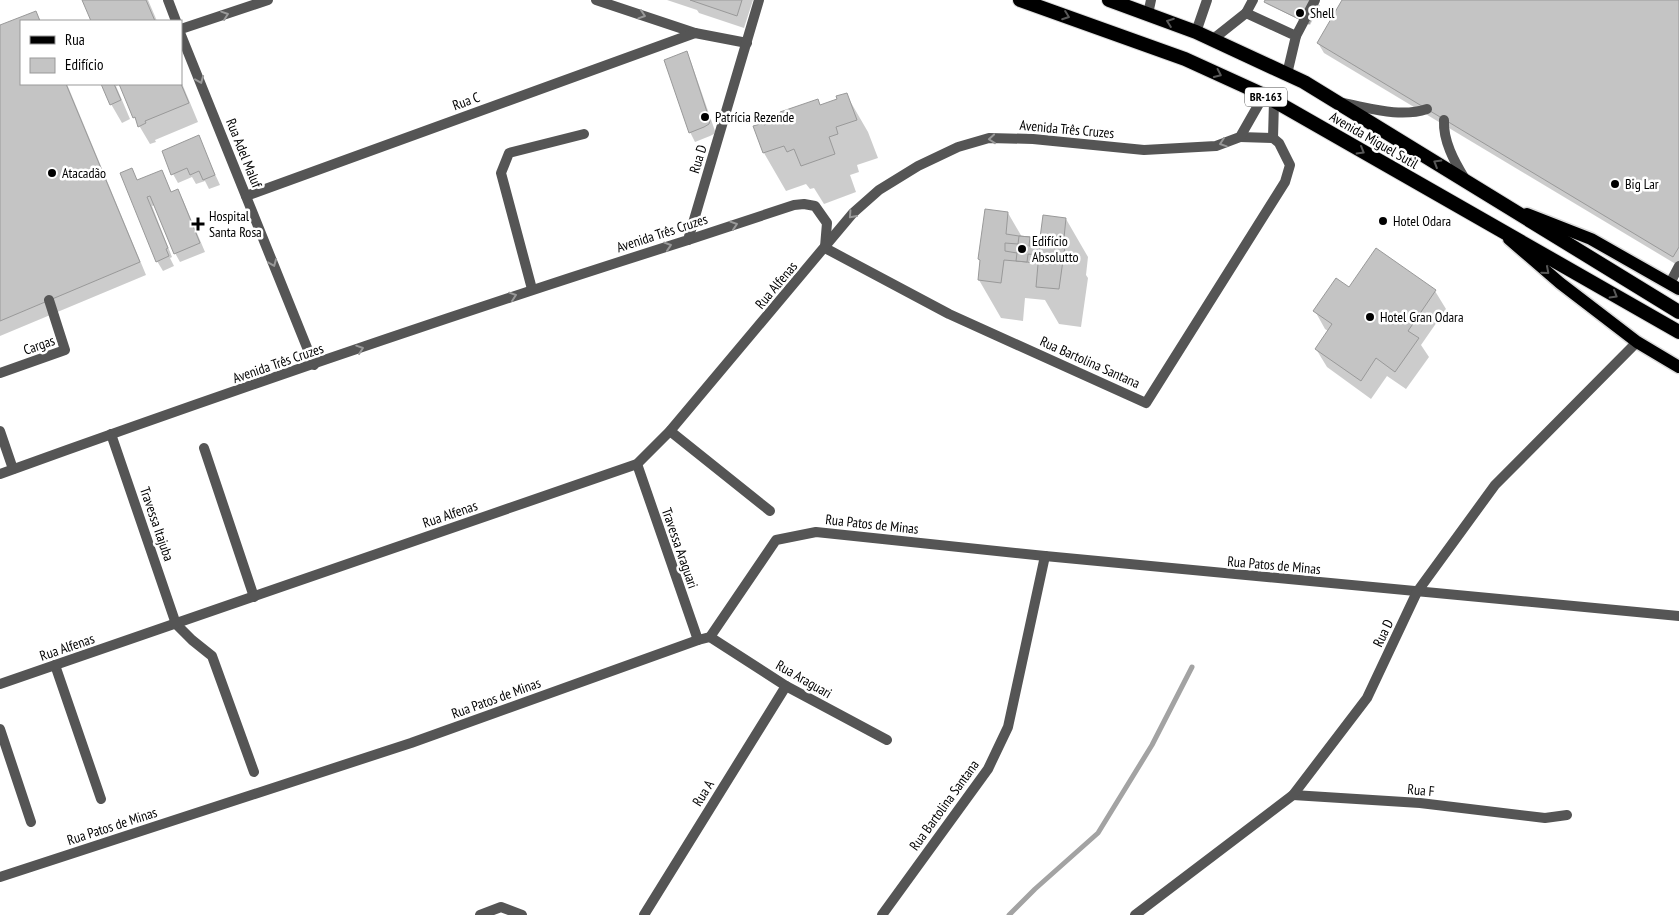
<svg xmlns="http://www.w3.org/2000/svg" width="1679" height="915" font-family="'PT Sans Narrow',sans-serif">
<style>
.shadow{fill:#0003}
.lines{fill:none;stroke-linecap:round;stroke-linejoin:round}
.stream{stroke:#a3a3a3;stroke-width:5}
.building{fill:#c4c4c4;stroke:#999}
.primary-casing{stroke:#dbdbdb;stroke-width:15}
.trunk-casing{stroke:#dbdbdb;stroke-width:16}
.service{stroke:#555;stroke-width:10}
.minor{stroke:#555;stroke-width:10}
.tertiary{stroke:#555;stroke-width:10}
.primary{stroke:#000;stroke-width:12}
.trunk{stroke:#000;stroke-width:14}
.oneway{stroke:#999}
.oneway2{stroke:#595959}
.poi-dot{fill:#000;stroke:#fff;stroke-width:2}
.labels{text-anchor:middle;stroke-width:5;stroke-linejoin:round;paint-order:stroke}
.shield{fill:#fff;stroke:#4c4c4c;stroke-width:1}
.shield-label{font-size:12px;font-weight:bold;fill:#000}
.poi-label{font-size:14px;fill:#000;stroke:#fff;text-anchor:start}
.street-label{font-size:14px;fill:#000;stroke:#fff}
</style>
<rect width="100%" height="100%" fill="#fff"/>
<g class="shadow">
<path d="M84,0H148L157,21H93Z"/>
<path d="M667,0H753L744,28L699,13L697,10Z"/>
<path d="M1266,0L1318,3L1320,6L1310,25L1267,4Z"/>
<path d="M1344,0H1679V266L1324,53L1318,43Z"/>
<path d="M35,12L41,21H21V84H67L146,275L0,336V27Z"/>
<path d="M686,53L691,62L715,131L714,134L710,136L695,142L690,132Z"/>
<path d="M181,81L198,122L155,140L156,142L150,144L134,117L120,85L116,86L130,119L122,123L111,104L103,84H181Z"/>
<path d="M846,94L868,132L878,158L857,165L859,172L850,175L856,192L824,204L814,188L810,189L806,184L786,191L764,153L755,127L764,126L839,99Z"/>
<path d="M198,137L220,185L209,189L205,181L196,184L192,177L178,183L173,174Z"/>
<path d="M131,170L138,181L161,172L172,193L178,191L183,200L205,252L180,262L175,253L155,205L152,206L172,257L170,258L174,266L163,271L157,261Z"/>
<path d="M1008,213L1022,237L1042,239L1066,219L1088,257L1086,275L1088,278L1081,327L1059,324L1045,300L1025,298L1023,321L1001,318L979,280L981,262L979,259Z"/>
<path d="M1377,250L1435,291L1446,309L1421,345L1429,357L1406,389L1387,376L1371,399L1327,367L1316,349L1328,331L1325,329L1315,311L1350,289Z"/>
</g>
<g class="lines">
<path class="stream" d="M1009,915L1035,889L1098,833L1152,745L1192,667"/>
</g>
<g class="building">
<path d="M82,0H146L155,21H91Z"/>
<path d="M690,0H742L737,16Z"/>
<path d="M1265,0H1314L1319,2L1309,24L1264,2Z"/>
<path d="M1342,0H1679V247L1673,257L1317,43Z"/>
<path d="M36,11L40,21H21V84H66L140,262L0,321V25Z"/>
<path d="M687,51L710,121L709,124L704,127L689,133L664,60Z"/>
<path d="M101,84H114L121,100L110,105Z"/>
<path d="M119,84H181L189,103L145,121L146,123L138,127L135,117L133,118Z"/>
<path d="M847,93L857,120L836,127L838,134L829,137L835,154L801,166L794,149L787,152L784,146L763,153L753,126L764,123V125L782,118L780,112L818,99L820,105L837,99L836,96Z"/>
<path d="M199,135L215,175L203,180L199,171L190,175L187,168L171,175L162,151Z"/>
<path d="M132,168L137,180L162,170L171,192L178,189L200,243L174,254L150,196L147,197L168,248L166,249L169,256L156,262L120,173Z"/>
<path d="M985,209L1008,212L1006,234L1019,236L1040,238L1043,215L1066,218L1064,238L1066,239L1059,289L1036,287L1038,264L1027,262L1004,260L1001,283L978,280L980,260L978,259Z"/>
<path d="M1019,236L1030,237L1029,246L1040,247L1039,255L1028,254L1027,262L1016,261L1017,253L1005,251V243L1018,244Z"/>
<path d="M1376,248L1436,290L1408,331L1419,338L1395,372L1376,358L1361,381L1315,349L1332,324L1313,311L1336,278L1349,287Z"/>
</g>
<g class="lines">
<defs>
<g id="primary">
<path d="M1527,214L1591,239L1679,289"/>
<path d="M1509,239L1560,283L1637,342L1679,367"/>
</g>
<g id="trunk">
<path d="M1020,0L1185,59L1264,95L1679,332"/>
<path d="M1109,0L1196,32L1304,82L1679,312"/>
</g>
</defs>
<use href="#primary" class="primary-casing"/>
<use href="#trunk" class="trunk-casing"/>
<g class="service">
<path d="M1246,13L1253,0"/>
<path d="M1148,14L1151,0"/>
<path d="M1296,36L1315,0"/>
<path d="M1212,40L1246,13L1296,36L1287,74"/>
<path d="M1342,103C1370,108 1400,118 1427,109"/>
<path d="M1444,120C1443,141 1454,161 1465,179"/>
<path d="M532,289L501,173L509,153L584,134"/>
<path d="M0,373L65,350L49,300"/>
<path d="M0,431L13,469"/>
</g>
<g class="minor">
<path d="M168,0L176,21"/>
<path d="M596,0L695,33L747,43"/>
<path d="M181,29L268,0"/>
<path d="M181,35L314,365"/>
<path d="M1273,138L1274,101"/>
<path d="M246,196L695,33"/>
<path d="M688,240L794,205L804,204L815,206L827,223L825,247"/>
<path d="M825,248L949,314L1146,403L1285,182L1290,165L1279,143L1273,138L1240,137"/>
<path d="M1670,283L1679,266"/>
<path d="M670,431L770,511"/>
<path d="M111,434L176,624L192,640L212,656L254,772"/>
<path d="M204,448L254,597"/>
<path d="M637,464L698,640"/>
<path d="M710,637L786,686L887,740"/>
<path d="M55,665L101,799"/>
<path d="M0,684L637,464L670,431L853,213L879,190L918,166L958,147L989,138L1033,139L1144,150L1216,146L1240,137L1264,95"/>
<path d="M0,729L31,822"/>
<path d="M1293,795L1420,803L1545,818L1567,815"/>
<path d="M0,877L411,743L698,640L710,637L776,540L816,532L1045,556L1679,616"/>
<path d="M480,915L501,907L522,915"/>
<path d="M644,915L786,686"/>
<path d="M882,915L988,769L1008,727L1045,556"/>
<path d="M1135,915L1293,795L1367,698L1417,592L1495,485L1637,342"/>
</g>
<g class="tertiary">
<path d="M1196,32L1207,0"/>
<path d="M0,474C228,392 457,313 688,240L759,0"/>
</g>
<use href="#primary" class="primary"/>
<use href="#trunk" class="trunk"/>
</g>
<defs><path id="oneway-chevron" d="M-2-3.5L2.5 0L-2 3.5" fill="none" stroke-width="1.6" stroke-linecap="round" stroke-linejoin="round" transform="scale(1.25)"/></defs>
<g class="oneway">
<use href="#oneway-chevron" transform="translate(225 15) rotate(-19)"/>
<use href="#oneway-chevron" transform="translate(642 15) rotate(18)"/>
<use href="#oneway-chevron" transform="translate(200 80) rotate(68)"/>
<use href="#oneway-chevron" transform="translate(992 139) rotate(175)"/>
<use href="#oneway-chevron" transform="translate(1223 143) rotate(161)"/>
<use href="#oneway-chevron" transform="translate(852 215) rotate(132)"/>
<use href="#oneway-chevron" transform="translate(734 225) rotate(-18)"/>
<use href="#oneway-chevron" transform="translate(668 246) rotate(-18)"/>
<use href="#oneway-chevron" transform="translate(273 263) rotate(68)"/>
<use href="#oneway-chevron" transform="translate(513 296) rotate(-19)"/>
<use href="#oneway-chevron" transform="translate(360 349) rotate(-19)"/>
</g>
<g class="oneway2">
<use href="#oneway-chevron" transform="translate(1066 16) rotate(20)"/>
<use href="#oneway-chevron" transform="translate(1170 22) rotate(-160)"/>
<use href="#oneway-chevron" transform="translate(1218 74) rotate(25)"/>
<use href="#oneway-chevron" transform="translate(1361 151) rotate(30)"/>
<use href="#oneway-chevron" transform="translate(1437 163) rotate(-149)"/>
<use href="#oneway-chevron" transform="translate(1546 271) rotate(41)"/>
<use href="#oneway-chevron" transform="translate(1614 295) rotate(30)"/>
</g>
<g class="poi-dot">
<circle cx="1300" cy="13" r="5"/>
<circle cx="705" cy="117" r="5"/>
<circle cx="52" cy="173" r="5"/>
<circle cx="1615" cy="184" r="5"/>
<circle cx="1383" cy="221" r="5"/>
<path d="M195.5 216.5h5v5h5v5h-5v5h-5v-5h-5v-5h5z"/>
<circle cx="1022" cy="249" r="5"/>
<circle cx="1370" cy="317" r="5"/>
</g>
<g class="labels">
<rect class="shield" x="1245" y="87.5" width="42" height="19" rx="4"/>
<g class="shield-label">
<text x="1266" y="101">BR-163</text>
</g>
<g class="poi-label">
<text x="1310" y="18">Shell</text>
<text x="715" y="122">Patrícia Rezende</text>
<text x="62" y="178">Atacadão</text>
<text x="1625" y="189">Big Lar</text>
<text x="209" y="221">Hospital<tspan x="209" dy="16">Santa Rosa</tspan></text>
<text x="1393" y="226">Hotel Odara</text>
<text x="1032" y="246">Edifício<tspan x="1032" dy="16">Absolutto</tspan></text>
<text x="1380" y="322">Hotel Gran Odara</text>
</g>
<g class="street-label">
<text transform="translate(466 101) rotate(-20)" y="5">Rua C</text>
<text transform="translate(1067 129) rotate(5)" y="5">Avenida Três Cruzes</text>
<text transform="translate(1374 140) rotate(30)" y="5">Avenida Miguel Sutil</text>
<text transform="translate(244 153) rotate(68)" y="5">Rua Adel Maluf</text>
<text transform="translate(698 159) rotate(-73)" y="5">Rua D</text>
<text transform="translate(662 233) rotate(-18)" y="5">Avenida Três Cruzes</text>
<text transform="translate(776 285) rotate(-50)" y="5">Rua Alfenas</text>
<text transform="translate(39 345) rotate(-19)" y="5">Cargas</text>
<text transform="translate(1090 362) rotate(24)" y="5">Rua Bartolina Santana</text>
<text transform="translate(278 363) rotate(-19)" y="5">Avenida Três Cruzes</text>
<text transform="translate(450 514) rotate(-19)" y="5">Rua Alfenas</text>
<text transform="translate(157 524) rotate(71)" y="5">Travessa Itajuba</text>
<text transform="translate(872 524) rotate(6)" y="5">Rua Patos de Minas</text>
<text transform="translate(680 548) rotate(71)" y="5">Travessa Araguari</text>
<text transform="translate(1274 565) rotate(5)" y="5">Rua Patos de Minas</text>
<text transform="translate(1383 633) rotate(-64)" y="5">Rua D</text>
<text transform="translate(67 647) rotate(-19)" y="5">Rua Alfenas</text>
<text transform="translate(804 679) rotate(30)" y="5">Rua Araguari</text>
<text transform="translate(496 698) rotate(-20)" y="5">Rua Patos de Minas</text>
<text transform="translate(1421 790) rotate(5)" y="5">Rua F</text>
<text transform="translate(703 793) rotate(-58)" y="5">Rua A</text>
<text transform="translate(944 805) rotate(-54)" y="5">Rua Bartolina Santana</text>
<text transform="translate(112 826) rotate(-18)" y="5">Rua Patos de Minas</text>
</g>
</g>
<rect x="20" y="20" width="162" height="65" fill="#ffffff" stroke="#999999"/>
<rect x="30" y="36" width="25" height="8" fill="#000000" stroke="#999999"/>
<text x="65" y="45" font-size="15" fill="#000000">Rua</text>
<rect x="30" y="58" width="25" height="15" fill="#c4c4c4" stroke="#999999"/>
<text x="65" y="70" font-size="15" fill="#000000">Edifício</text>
</svg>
